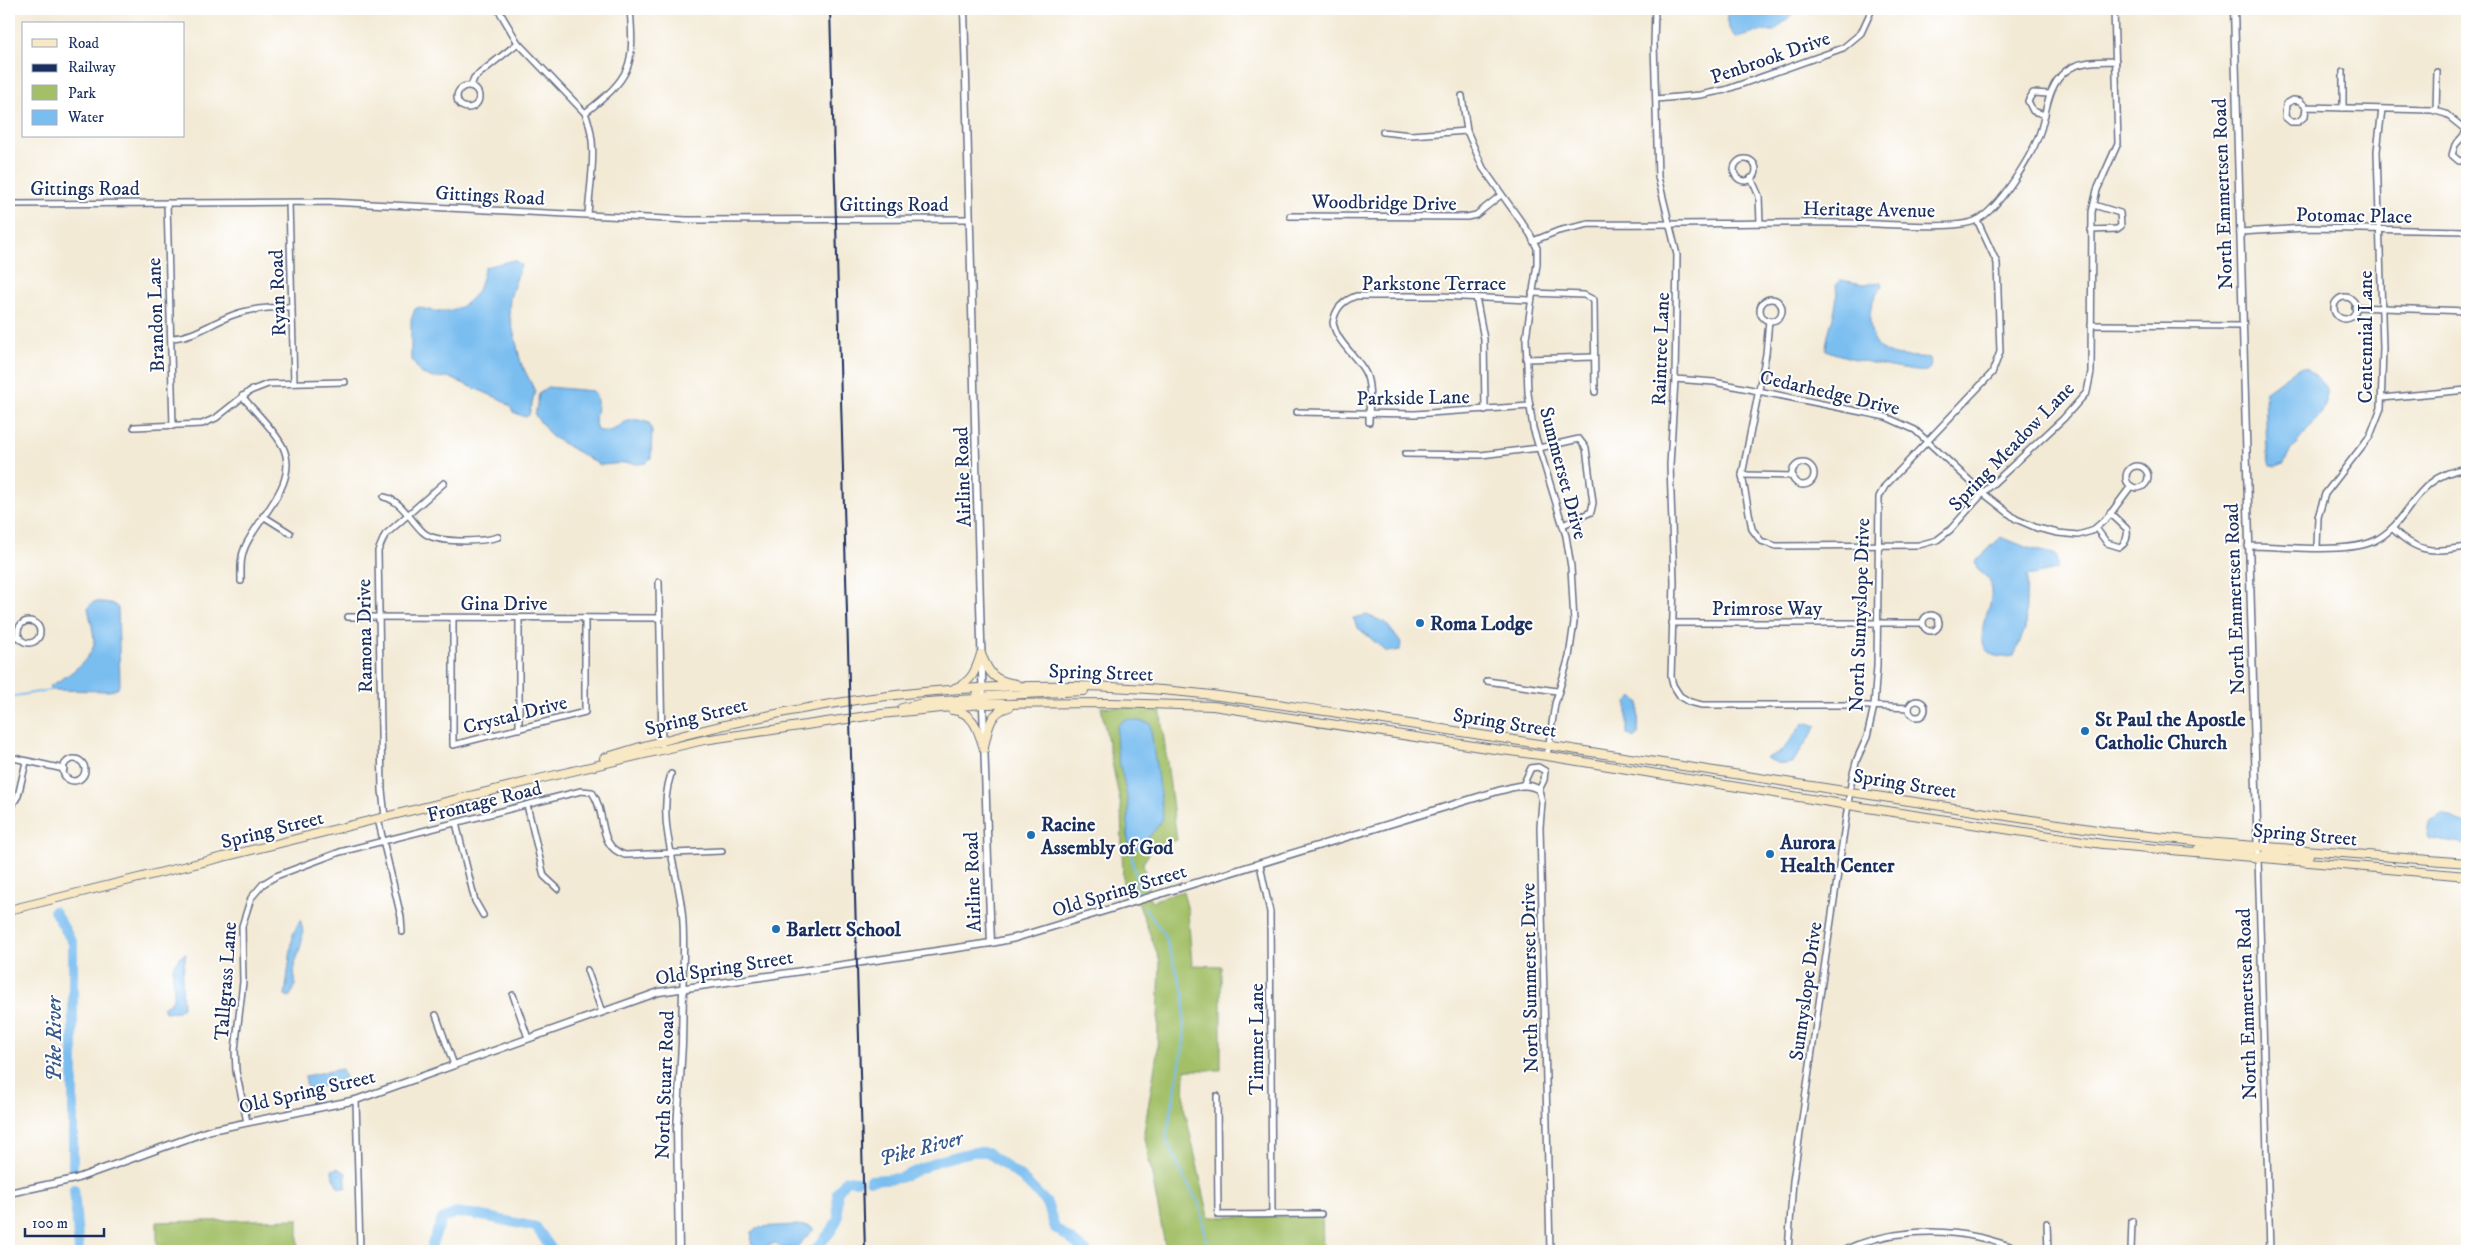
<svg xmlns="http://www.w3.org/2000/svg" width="2476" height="1260" font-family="'IM FELL DW Pica',serif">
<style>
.green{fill:#a3c067;stroke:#5f7862}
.water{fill:#7abef0;stroke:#4a76a7}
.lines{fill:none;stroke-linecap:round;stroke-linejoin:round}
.stream{stroke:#7abef0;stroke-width:2}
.river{stroke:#7abef0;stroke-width:10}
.minor-casing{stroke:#677088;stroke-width:8}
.tertiary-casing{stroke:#677088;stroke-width:9}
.secondary-casing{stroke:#677088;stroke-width:10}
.minor{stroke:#fff;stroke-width:5}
.tertiary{stroke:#fff;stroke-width:6}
.secondary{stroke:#f8e8c3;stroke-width:8}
.rail{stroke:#1b2f5e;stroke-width:2}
.poi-dot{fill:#1f6fb2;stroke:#fff;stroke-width:2}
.labels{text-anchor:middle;stroke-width:4;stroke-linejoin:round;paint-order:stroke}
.street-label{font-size:20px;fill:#1b2f5e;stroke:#fff}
.poi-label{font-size:20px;font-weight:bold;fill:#1b2f5e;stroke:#fff;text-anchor:start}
.water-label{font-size:21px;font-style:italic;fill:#385a8a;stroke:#fff}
</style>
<rect width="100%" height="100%" fill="#fff"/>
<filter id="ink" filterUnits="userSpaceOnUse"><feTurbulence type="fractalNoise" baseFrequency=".02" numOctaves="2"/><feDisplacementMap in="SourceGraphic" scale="10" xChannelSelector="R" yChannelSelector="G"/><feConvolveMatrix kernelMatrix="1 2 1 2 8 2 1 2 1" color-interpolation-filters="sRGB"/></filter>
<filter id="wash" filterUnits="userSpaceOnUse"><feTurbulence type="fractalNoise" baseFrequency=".0096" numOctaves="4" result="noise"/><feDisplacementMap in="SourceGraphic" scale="20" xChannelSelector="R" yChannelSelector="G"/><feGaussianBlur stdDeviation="1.12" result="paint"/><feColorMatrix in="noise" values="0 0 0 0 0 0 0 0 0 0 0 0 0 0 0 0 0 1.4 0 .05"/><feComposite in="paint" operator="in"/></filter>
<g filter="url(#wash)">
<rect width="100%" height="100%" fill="#f3ead5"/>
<g class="green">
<path d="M1101,707L1160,708L1177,840L1154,846L1143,863L1151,901L1183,891L1188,911L1192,965L1221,966V1070H1185L1184,1107L1209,1217L1322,1216L1323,1251H1166L1144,1132L1157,1053L1160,961L1139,905L1123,886L1121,807Z"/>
<path d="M298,1219V1251H157V1222Z"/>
</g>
<g class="water">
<path d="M1730,9H1798L1774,31H1762L1738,38C1728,32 1723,19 1730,9Z"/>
<path d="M514,260L521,265L510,298L509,313L521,363L535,391L529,415L525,417L513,412L510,406L500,399L448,377L433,378L420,373L411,358V320L415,309L419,307C439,315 462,313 476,293C481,286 482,276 485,267Z"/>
<path d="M1841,280L1863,284L1882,282L1883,286C1866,300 1864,340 1886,352C1898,358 1917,356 1930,358C1931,362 1932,369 1926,371C1916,374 1836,356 1826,350C1827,326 1840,308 1836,284Z"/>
<path d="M2298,368H2305L2315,375L2326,388V403L2321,414L2291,450L2284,464L2276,467L2271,466L2267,453L2265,392Z"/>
<path d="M547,387L593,391C603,404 591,416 597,430C622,437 619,411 649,423L652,431L651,458L646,463L638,464L626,463L600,465L551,436L535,415L539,394Z"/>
<path d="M2001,537L2028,548L2057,555V570L2027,576L2025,629L2014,656C1988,661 1978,648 1984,622C1986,615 1990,607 1991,599C1992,593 1990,586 1990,580L1977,569L1975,562Z"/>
<path d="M93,602C102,602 112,601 118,608L120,684L117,689L109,691L50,690V686C64,679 92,660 94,643C94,632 90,618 88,608Z"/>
<path d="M1366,615L1385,622L1401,643L1400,650L1387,652L1357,627L1353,618Z"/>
<path d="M1633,696L1639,702L1638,735L1634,738L1627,734V702Z"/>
<path d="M1127,719L1150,723L1163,816L1161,822L1141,847L1131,850C1125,839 1129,820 1128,807C1127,782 1113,756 1117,730C1117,724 1122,721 1127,719Z"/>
<path d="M1804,722L1817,726L1793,762C1784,767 1774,762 1766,758L1782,751Z"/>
<path d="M2442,814L2467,825V845L2429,839L2427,836L2429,822Z"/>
<path d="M300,920C307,937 299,948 295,965C292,980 301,982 289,997L285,995L293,934Z"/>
<path d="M186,953L182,978L183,1007L178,1011L165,1012L163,1007L172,1001C179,979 162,968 186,953Z"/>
<path d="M342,1069L345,1078L342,1082L311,1089L307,1088L305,1076Z"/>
<path d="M337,1168L346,1173V1188H339C335,1183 332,1176 332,1170Z"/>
<path d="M795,1225L809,1226L814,1229L796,1248H781L776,1243L758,1248L751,1244L752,1232L759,1227Z"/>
</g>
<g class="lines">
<g class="stream">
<path d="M9,697L50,690"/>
<path d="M1131,850L1132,860L1140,894"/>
<path d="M1144,907L1163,932L1184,993V1042L1166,1139L1184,1178L1200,1205L1208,1251"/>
</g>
<g class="river">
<path d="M54,911L73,943V1172"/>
<path d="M870,1180L900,1178L938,1161L972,1152H987L1022,1178L1047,1203L1055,1228L1086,1251"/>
<path d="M74,1189L79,1251"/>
<path d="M432,1251V1244L442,1219L456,1213L473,1214L536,1227L553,1251"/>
<path d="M814,1251L832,1230L838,1218L837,1193L846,1180L857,1181"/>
</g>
</g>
</g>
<g filter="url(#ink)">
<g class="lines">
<defs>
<g id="minor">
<path d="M498,9L518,43L585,113C599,144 590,181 588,215"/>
<path d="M1655,9L1654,44L1658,177L1677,255L1675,379L1670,465L1674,582L1671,677L1673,685L1680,696L1690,702L1702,705H1849L1909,708"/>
<circle cx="468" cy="97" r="11"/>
<path d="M471,86L474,78L518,43"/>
<path d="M1462,96L1467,131L1483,168L1530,234L1537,248V264L1526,338L1528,393L1533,428L1566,536L1571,567L1574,622L1569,657L1555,704L1547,756"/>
<path d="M1656,99L1700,95L1725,90L1843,48L1861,33L1872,9"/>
<path d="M2306,107L2305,116L2298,122H2291L2285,117L2286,104L2293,100L2300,101L2306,107L2432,110L2446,114L2467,131"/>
<path d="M2343,108V72"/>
<path d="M2436,111L2437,72"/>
<path d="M585,113C631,77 635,67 630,9"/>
<path d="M2045,115L2033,111L2028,101L2033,93L2049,94"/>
<path d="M1383,132L1411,135L1467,131"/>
<path d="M2467,132L2455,145L2452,155L2459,161L2467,160"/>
<circle cx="1745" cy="170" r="11"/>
<path d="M1751,178L1759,196L1760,223"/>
<path d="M167,203L173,426"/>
<path d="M289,203L294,383"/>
<path d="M9,204L330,202L687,220L970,219"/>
<path d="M1290,216L1467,217L1476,215L1501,195"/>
<path d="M2091,230L2117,229L2121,226L2120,213L2094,205"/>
<path d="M2240,232L2306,228L2467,231"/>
<path d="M1533,241L1558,231L1589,224C1675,225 1762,222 1849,223C1876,223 1955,231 1977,220C1999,209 2034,153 2041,129C2047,109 2048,85 2066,71C2080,60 2100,62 2116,61"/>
<path d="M1532,293L1584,295L1594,300L1595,392"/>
<path d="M1476,297L1484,339L1485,410"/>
<circle cx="2345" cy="308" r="11"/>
<circle cx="1771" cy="310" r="11"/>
<path d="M2355,307L2467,311"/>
<path d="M1769,320L1766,354L1742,475L1752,529L1761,541L1776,546L1919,545L1937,540L1950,530L1983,493L2063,419L2087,392L2091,372L2092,212L2097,190L2118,143L2114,9"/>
<path d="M2091,325L2242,326"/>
<path d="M171,338C195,337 211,323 233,315C252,308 272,307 292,307"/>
<path d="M1526,359L1594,357"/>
<path d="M1675,379L1714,382L1886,417L1915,430L1983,493L2016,519L2037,528L2058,533L2078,535L2092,531L2108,517L2131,486"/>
<path d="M2382,398L2467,390"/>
<path d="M1297,412L1415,414L1530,406"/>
<path d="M1369,422C1369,407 1372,385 1365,372C1356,355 1337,343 1333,323C1335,309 1342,301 1356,296H1440L1530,300"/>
<path d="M134,427L202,424L216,418L250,391L268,384L345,382"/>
<path d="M1405,454L1481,455L1539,448L1579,439L1586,448L1593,503L1591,512L1563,525"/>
<circle cx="1803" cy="474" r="11"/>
<circle cx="2137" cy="477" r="11"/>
<path d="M1742,475L1793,476"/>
<path d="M384,497C402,501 410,520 423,532C436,544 481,542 498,537"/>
<path d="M263,516L290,533"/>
<path d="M2096,528L2107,543L2120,547C2126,543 2128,536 2127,529L2110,513"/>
<path d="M2392,528C2418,554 2432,552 2467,547"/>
<path d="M2248,546C2281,546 2346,554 2374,541C2414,521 2410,477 2467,468"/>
<path d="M2317,547L2318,517L2325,494L2370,436L2381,408L2383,348L2377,151L2382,109"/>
<path d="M241,581C241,569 240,558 245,547C258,517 300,483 283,447C274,429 255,412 242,396"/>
<path d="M659,582L662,744"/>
<circle cx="1931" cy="623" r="8"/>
<path d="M348,617L659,618"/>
<path d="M453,618V745L585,712V618"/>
<circle cx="29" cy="632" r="11"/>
<path d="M1672,623H1922"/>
<path d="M9,640L19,636"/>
<path d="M1487,681L1557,691"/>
<circle cx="1917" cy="709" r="8"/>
<path d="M519,729V618"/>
<path d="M9,757L64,769"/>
<circle cx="74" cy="770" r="11"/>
<path d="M671,774C656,819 677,866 682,911C685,936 683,962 683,988"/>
<path d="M1523,785L1531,768L1538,767L1545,771L1544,780L1539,790L1542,802L1540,827L1550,1251"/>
<path d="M527,805L544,876L558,889"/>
<path d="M9,810L18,796L26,762"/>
<path d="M385,817L382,790L378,551L385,535L444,483"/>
<path d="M378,819L401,917L402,932"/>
<path d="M456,823L475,901L483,915"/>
<path d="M2258,859L2270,1251"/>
<path d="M1260,865L1270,912L1272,1214"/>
<path d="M587,970L602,1012"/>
<path d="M513,995L528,1038"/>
<path d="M436,1015L454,1065"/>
<path d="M1217,1096L1218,1215L1321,1214"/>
<path d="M356,1100L360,1251"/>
<path d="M247,1122L236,1071L235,1050L243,982L242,926L251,898L263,884L276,876L340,852L581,791L592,792C608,815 596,846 625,855L722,851"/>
<path d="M2047,1223L2048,1251"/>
<path d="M1694,1251H1705"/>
<path d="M1788,1251L1793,1181L1852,777L1857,759L1867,737L1874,706L1877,666L1879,497L1885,486L1992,373L2000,352L1997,263L1977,220"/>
<path d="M1842,1251C1884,1231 1935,1227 1982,1238C1998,1242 2014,1248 2030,1251"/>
<path d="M2131,1251L2132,1221"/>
</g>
<g id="tertiary">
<path d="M964,9C973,320 979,632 991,943"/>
<path d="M2234,9L2258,859"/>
<path d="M9,1193L75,1179L211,1130L356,1100L659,992L991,943L1015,938L1498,791C1512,788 1526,781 1539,790"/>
<path d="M679,1251L677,1129L682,1044L683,988"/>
</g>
<g id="secondary">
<path d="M981,654C990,675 993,680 1016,684"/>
<path d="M955,688C972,682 976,670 981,654"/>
<path d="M982,704L983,699L988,696L1084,691"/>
<path d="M902,708L927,702L975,699L981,688"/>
<path d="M952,710C974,712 978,730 984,749"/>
<path d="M984,747C988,730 989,712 1009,707"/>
<path d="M604,758C780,703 963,676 1148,689C1211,693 1275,704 1338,713C1413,725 1489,736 1565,748C1746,776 1928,804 2110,832L2205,842L2467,863"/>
<path d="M2198,849L2249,852L2257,846"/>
<path d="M2258,859C2268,847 2295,854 2309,855"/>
<path d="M9,910L543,778L704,740L881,714L982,704L1111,703L1213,706L1487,748L1547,756L1848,805L2103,844L2467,876"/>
</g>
</defs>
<use href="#minor" class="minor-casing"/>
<use href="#tertiary" class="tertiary-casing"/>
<use href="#secondary" class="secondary-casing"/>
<use href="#minor" class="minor"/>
<use href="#tertiary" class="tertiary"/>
<use href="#secondary" class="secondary"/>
<path class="rail" d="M830,9L865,1251"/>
</g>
</g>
<g class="poi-dot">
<circle cx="1420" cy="623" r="5"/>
<circle cx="2085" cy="731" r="5"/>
<circle cx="1031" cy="835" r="5"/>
<circle cx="1770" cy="854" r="5"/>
<circle cx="776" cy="929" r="5"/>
</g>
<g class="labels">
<g class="street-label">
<text transform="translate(1770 57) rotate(-19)" y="7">Penbrook Drive</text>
<text x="85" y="195">Gittings Road</text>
<text transform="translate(2222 194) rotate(-92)" y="7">North Emmertsen Road</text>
<text transform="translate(490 195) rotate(3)" y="7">Gittings Road</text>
<text transform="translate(1384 202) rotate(1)" y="7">Woodbridge Drive</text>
<text x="894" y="211">Gittings Road</text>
<text transform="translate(1869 209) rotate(1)" y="7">Heritage Avenue</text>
<text transform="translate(2354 215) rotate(1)" y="7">Potomac Place</text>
<text x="1434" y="290">Parkstone Terrace</text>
<text transform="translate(277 293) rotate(-92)" y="7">Ryan Road</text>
<text transform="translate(155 315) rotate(-92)" y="7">Brandon Lane</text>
<text transform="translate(2365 337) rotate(-90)" y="7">Centennial Lane</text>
<text transform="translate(1660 349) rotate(-88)" y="7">Raintree Lane</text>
<text transform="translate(1830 392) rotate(13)" y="7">Cedarhedge Drive</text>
<text transform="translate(1413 397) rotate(-1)" y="7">Parkside Lane</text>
<text transform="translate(2011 446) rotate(-46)" y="7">Spring Meadow Lane</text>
<text transform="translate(1564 473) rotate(75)" y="7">Summerset Drive</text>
<text transform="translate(962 477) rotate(-92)" y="7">Airline Road</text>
<text transform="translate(2234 599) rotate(-92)" y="7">North Emmertsen Road</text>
<text x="504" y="610">Gina Drive</text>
<text x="1767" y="615">Primrose Way</text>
<text transform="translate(1859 615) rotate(-88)" y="7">North Sunnyslope Drive</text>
<text transform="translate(364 636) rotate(-91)" y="7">Ramona Drive</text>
<text transform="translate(1101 672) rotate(2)" y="7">Spring Street</text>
<text transform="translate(515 714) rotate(-14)" y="7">Crystal Drive</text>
<text transform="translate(696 716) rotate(-14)" y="7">Spring Street</text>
<text transform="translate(1505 722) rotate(9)" y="7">Spring Street</text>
<text transform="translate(1905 783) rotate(9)" y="7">Spring Street</text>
<text transform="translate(484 801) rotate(-14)" y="7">Frontage Road</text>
<text transform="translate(272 829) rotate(-14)" y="7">Spring Street</text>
<text transform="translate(2305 834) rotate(5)" y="7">Spring Street</text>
<text transform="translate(972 882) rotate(-92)" y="7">Airline Road</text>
<text transform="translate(1119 890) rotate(-17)" y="7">Old Spring Street</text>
<text transform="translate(724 967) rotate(-9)" y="7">Old Spring Street</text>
<text transform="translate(1529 978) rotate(-91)" y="7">North Summerset Drive</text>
<text transform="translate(225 981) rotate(-86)" y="7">Tallgrass Lane</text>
<text transform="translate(1805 991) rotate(-82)" y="7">Sunnyslope Drive</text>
<text transform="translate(2246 1004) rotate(-92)" y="7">North Emmertsen Road</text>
<text transform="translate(1256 1039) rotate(-90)" y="7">Timmer Lane</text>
<text transform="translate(664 1085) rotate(-88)" y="7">North Stuart Road</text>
<text transform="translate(307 1091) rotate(-13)" y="7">Old Spring Street</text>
</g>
<g class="poi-label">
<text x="1430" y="630">Roma Lodge</text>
<text x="2095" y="726">St Paul the Apostle<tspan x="2095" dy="23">Catholic Church</tspan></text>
<text x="1041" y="831">Racine<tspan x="1041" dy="23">Assembly of God</tspan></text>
<text x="1780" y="849">Aurora<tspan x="1780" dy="23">Health Center</tspan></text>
<text x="786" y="936">Barlett School</text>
</g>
<g class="water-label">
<text transform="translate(54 1039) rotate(-90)" y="7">Pike River</text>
<text transform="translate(921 1148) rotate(-15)" y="7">Pike River</text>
</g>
</g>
<rect width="2476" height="1260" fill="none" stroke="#fff" stroke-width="30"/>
<rect x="22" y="22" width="162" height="115" fill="#ffffff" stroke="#a4acbf"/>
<rect x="32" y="39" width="25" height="8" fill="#f8e8c3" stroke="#a4acbf"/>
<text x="68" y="48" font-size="15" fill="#1b2f5e">Road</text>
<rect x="32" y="64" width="25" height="8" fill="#1b2f5e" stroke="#a4acbf"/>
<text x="68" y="72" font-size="15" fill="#1b2f5e">Railway</text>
<rect x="32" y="85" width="25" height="15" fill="#a3c067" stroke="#a4acbf"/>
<text x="68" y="98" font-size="15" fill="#1b2f5e">Park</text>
<rect x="32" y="110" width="25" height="15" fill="#7abef0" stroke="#a4acbf"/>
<text x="68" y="122" font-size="15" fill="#1b2f5e">Water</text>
<path d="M25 1228v8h79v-8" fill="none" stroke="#1b2f5e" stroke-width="2.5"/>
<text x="32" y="1228" font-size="15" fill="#1b2f5e" stroke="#ffffff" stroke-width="4" paint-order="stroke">100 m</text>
</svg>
